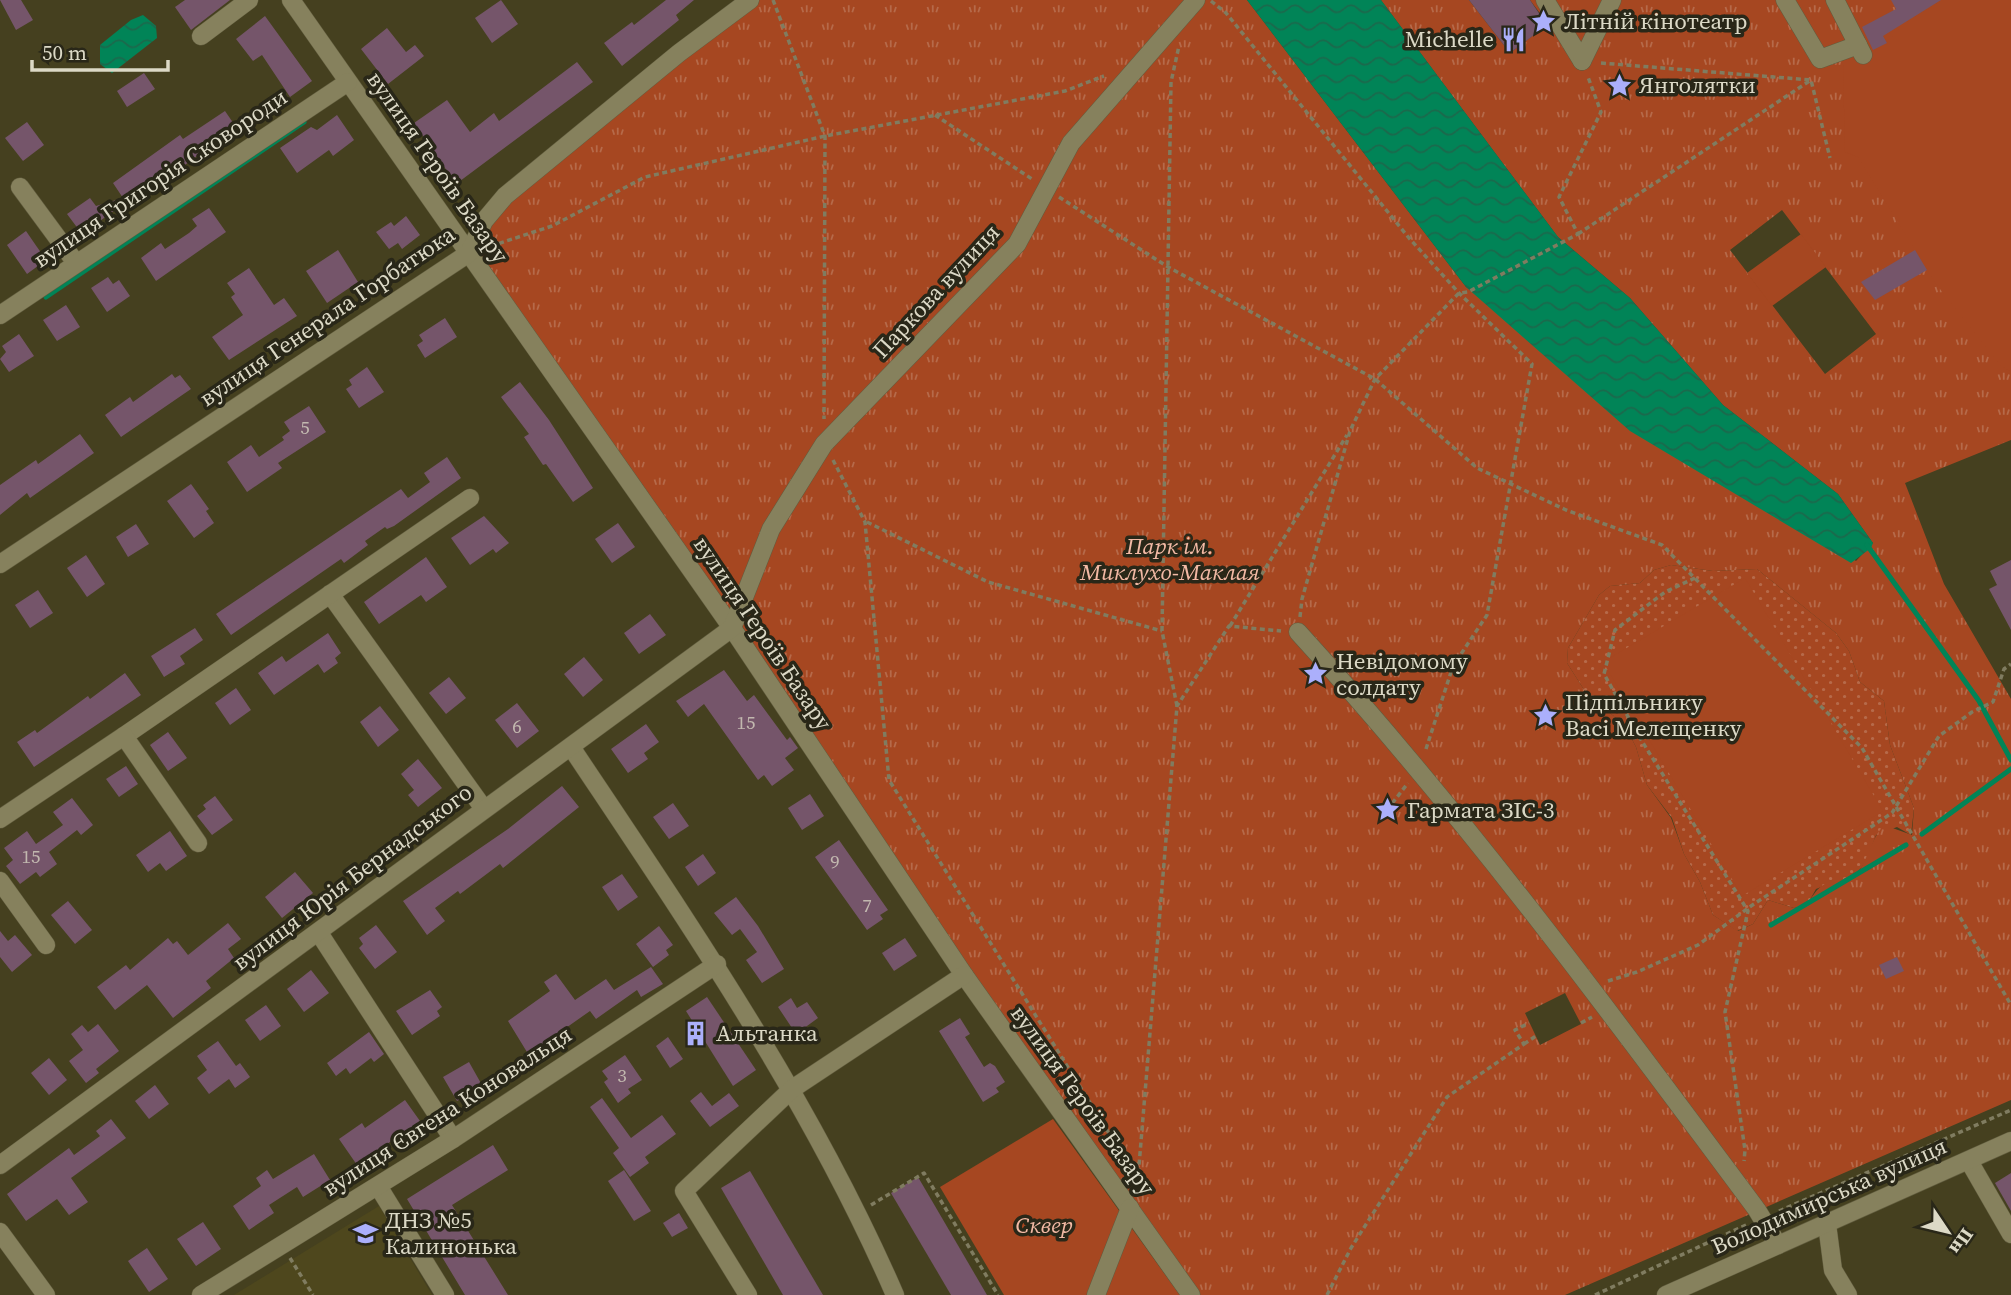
<svg xmlns="http://www.w3.org/2000/svg" width="2011" height="1295" font-family="'Source Serif 4',serif">
<style>
.built{fill:#4e471d}
.grass{fill:url(#grass-dots)}
.park{fill:url(#park-tufts);fill-rule:evenodd}
.garden{fill:#a64721}
.water{fill:url(#water-waves)}
.lines{fill:none;stroke-linecap:round;stroke-linejoin:round}
.stream{stroke:#018457;stroke-width:5}
.building{fill:#75556a}
.minor-casing{stroke:#615c3e;stroke-width:19}
.path{stroke:#807c60;stroke-width:3.5;stroke-dasharray:5 3.5;stroke-linecap:butt}
.minor{stroke:#86815d;stroke-width:18}
.labels{text-anchor:middle;stroke-width:7;stroke-linejoin:round;paint-order:stroke}
.number-label{font-size:19px;fill:#c2b8af}
.poi-label{font-size:23px;fill:#dcd9c6;stroke:#292718;text-anchor:start}
.street-label{font-size:23px;fill:#dcd9c6;stroke:#292718}
.park-label{font-size:23px;font-style:italic;fill:#f3baa5;stroke:#292718}
</style>
<defs>
<pattern id="grass-dots" width="8" height="8" patternUnits="userSpaceOnUse" patternTransform="scale(1.75)"><rect width="8" height="8" fill="#a64721"/><path d="M2 2h.1M6 6h.1" fill="none" stroke="#b66a4a" stroke-width="1.8" stroke-linecap="round"/></pattern>
<pattern id="park-tufts" width="24" height="20" patternUnits="userSpaceOnUse" patternTransform="scale(1.75)"><rect width="24" height="20" fill="#a64721"/><path d="M3 7l-1-3M5 7V3M7 7l1-3M15 17l-1-3M17 17v-4M19 17l1-3" fill="none" stroke="#b66a4a"/></pattern>
<pattern id="water-waves" width="16" height="10" patternUnits="userSpaceOnUse" patternTransform="scale(1.75)"><rect width="16" height="10" fill="#018457"/><path d="M0 5q4-4 8 0t8 0" fill="none" stroke="#1b694c"/></pattern>
</defs>
<rect width="100%" height="100%" fill="#45401f"/>
<path class="built" d="M379,1206L432,1295H234Z"/>
<path class="grass" d="M1671,565L1713,571L1757,569L1836,633L1849,651L1860,682L1884,701L1890,745L1914,808L1911,835L1897,827L1876,835C1859,881 1860,872 1816,889L1807,905L1794,908L1768,900L1753,924L1737,931L1713,915L1700,882L1684,854L1672,818L1647,785L1636,747L1624,724L1588,696L1567,663L1568,648L1599,595L1610,586L1640,583L1654,570Z"/>
<path class="park" d="M750,0H1247L1466,287L1856,561L1873,543L1838,494L1723,405L1630,298L1558,237L1381,0H1469L1510,53L1548,24L1530,0H2011V440L1905,483L1944,584L2011,699V1100L1565,1295H1192L472,250L484,221ZM1782,210L1876,334L1825,374L1730,250ZM1671,565L1713,571L1757,569L1836,633L1849,651L1860,682L1884,701L1890,745L1914,808L1912,835L1884,825C1870,840 1868,861 1855,877C1828,882 1822,879 1807,905L1794,908L1768,900L1753,924L1738,931L1713,915L1700,882L1684,854L1671,818L1647,785L1636,747L1624,724L1588,696L1567,663L1568,648L1599,595L1610,586L1640,583L1654,570ZM1565,993L1581,1024L1540,1045L1525,1013Z"/>
<g class="garden">
<path d="M1941,0H2011V372L2001,366L1936,284L1858,157L1845,152L1843,65L1887,43L1904,23Z"/>
<path d="M1801,234L1826,267L1772,306L1747,273Z"/>
<path d="M1745,578L1883,811L1742,896L1603,662Z"/>
<path d="M1053,1119L1180,1295H1004L940,1187Z"/>
</g>
<g class="water">
<path d="M1247,0H1381L1558,237L1630,298L1723,405L1838,494L1873,543L1871,548L1851,563L1630,431L1466,287Z"/>
<path d="M143,15L156,26L157,38L112,73L100,64V45L131,20Z"/>
</g>
<g class="lines">
<g class="stream">
<path d="M46,297L304,122"/>
<path d="M1867,545L1979,701L2011,760"/>
<path d="M1922,834L2011,769"/>
<path d="M1771,925L1906,845"/>
</g>
</g>
<g class="building">
<path d="M0,0H21L33,20L16,30Z"/>
<path d="M185,0H230L191,30L175,7Z"/>
<path d="M501,0L518,24L492,43L475,18Z"/>
<path d="M666,0H694L676,15L679,20L622,66L604,43L632,22L634,25Z"/>
<path d="M1469,0H1530L1547,25L1510,53Z"/>
<path d="M1891,0H1941L1883,36L1887,43L1873,50L1862,27L1896,9Z"/>
<path d="M265,16L312,81L290,97L262,55L253,61L236,39Z"/>
<path d="M387,28L406,52L415,45L424,56L388,84L361,49Z"/>
<path d="M577,62L593,82L456,184L414,123L447,100L470,132L494,113L499,121Z"/>
<path d="M144,73L155,89L127,107L117,91Z"/>
<path d="M225,111L236,127L230,131L233,135L218,145L216,142L174,173L170,169L143,189L146,192L128,205L126,202L82,234L67,214L90,198L96,206L123,198L113,183L180,135L183,139Z"/>
<path d="M337,115L354,140L333,156L329,150L297,173L280,148L311,127L317,130Z"/>
<path d="M27,122L44,145L23,161L5,138Z"/>
<path d="M209,208L226,232L156,281L141,258L161,243L165,249L189,233L197,226L192,219Z"/>
<path d="M406,216L420,235L402,249L398,243L389,249L376,232L391,222L394,226Z"/>
<path d="M26,231L46,260L27,274L7,245Z"/>
<path d="M338,250L358,282L327,303L306,271Z"/>
<path d="M1915,250L1927,270L1875,300L1861,282Z"/>
<path d="M249,268L274,305L284,298L297,316L229,360L212,337L243,315L231,297L235,294L227,283Z"/>
<path d="M108,277L113,284L119,280L130,296L107,312L91,288Z"/>
<path d="M66,305L80,327L57,341L43,320Z"/>
<path d="M445,318L457,337L425,358L417,345L423,341L419,335Z"/>
<path d="M19,334L34,356L9,372L0,359L6,352L2,346Z"/>
<path d="M367,367L384,392L359,408L346,389L352,385L349,380Z"/>
<path d="M172,374L175,378L180,375L191,389L121,437L105,415L130,397L133,402Z"/>
<path d="M520,382L549,420L593,488L573,502L546,464L543,465L524,437L529,434L501,397Z"/>
<path d="M309,406L326,432L278,463L282,468L247,492L227,462L251,445L259,457L284,440L282,437L290,431L284,422Z"/>
<path d="M80,434L94,453L30,498L27,493L0,515V485L36,460L38,464Z"/>
<path d="M447,457L461,478L394,526L387,529L385,527L365,541L368,545L344,563L341,559L231,635L216,614L401,489L408,498L430,482L424,473Z"/>
<path d="M191,484L209,509L206,511L214,523L194,538L167,501Z"/>
<path d="M484,516L509,543L496,553L493,549L470,565L451,538Z"/>
<path d="M618,523L635,547L612,563L595,539Z"/>
<path d="M136,524L149,544L128,557L116,537Z"/>
<path d="M86,555L105,584L87,597L67,568Z"/>
<path d="M426,557L447,587L426,602L421,595L379,624L364,602Z"/>
<path d="M2011,560V630L1989,589L1997,585L1990,571Z"/>
<path d="M38,590L53,613L30,628L15,605Z"/>
<path d="M650,614L666,635L639,654L624,633Z"/>
<path d="M195,628L203,640L180,656L185,664L164,677L151,656Z"/>
<path d="M328,633L341,653L335,658L338,663L324,673L318,664L274,695L258,673L282,656L286,662Z"/>
<path d="M584,657L603,680L583,697L564,674Z"/>
<path d="M724,670L747,701L754,695L787,740L790,737L798,748L785,758L794,770L772,786L764,775L758,780L704,704L688,717L676,701Z"/>
<path d="M125,673L141,695L34,767L17,742L35,730L37,733L88,696L90,699Z"/>
<path d="M449,677L466,698L446,714L429,693Z"/>
<path d="M236,688L251,710L230,725L215,703Z"/>
<path d="M517,703L539,731L517,748L495,720Z"/>
<path d="M380,706L399,730L378,747L360,722Z"/>
<path d="M646,724L659,742L644,753L648,759L628,773L611,749Z"/>
<path d="M168,732L187,758L168,771L150,745Z"/>
<path d="M418,759L442,788L418,807L408,795L414,790L401,774Z"/>
<path d="M126,766L138,784L119,797L106,779Z"/>
<path d="M562,786L579,807L503,868L500,864L460,894L458,891L435,908L445,921L427,935L403,901L508,829Z"/>
<path d="M810,794L824,816L802,830L788,808Z"/>
<path d="M215,796L233,820L212,835L197,816L206,809L203,805Z"/>
<path d="M72,798L93,825L81,835L77,830L49,852L57,864L40,877L36,872L20,884L6,866L13,860L4,848L27,831L36,844L63,825L53,812Z"/>
<path d="M673,803L689,826L669,839L653,817Z"/>
<path d="M170,831L187,856L166,871L160,863L148,872L136,855Z"/>
<path d="M839,840L888,910L880,915L883,919L867,930L815,857Z"/>
<path d="M703,854L716,873L698,886L685,867Z"/>
<path d="M295,872L313,893L282,918L265,897Z"/>
<path d="M622,874L638,897L618,911L602,887Z"/>
<path d="M736,897L758,926L784,969L762,983L746,960L757,952L740,929L732,935L714,913Z"/>
<path d="M68,901L92,930L75,944L51,915Z"/>
<path d="M228,923L241,939L228,949L234,958L206,981L211,988L173,1018L147,985L115,1010L97,987L126,965L130,970L168,938L173,944L177,941L188,955Z"/>
<path d="M376,925L397,952L375,969L359,948L363,944L359,938Z"/>
<path d="M659,926L673,945L666,950L669,955L653,967L636,944Z"/>
<path d="M0,931L8,941L15,935L32,955L12,972L0,957Z"/>
<path d="M905,938L917,956L894,971L882,953Z"/>
<path d="M1897,957L1904,971L1886,979L1879,965Z"/>
<path d="M651,967L663,984L641,997L637,990L596,1019L590,1011L563,1030L567,1036L541,1055L538,1051L530,1057L508,1021L550,991L544,982L556,974L575,1000L606,979L614,990Z"/>
<path d="M311,970L329,993L304,1012L287,989Z"/>
<path d="M430,990L442,1007L437,1011L440,1016L412,1035L396,1011Z"/>
<path d="M707,997L756,1070L733,1086L686,1011Z"/>
<path d="M791,998L797,1008L807,1002L818,1018L796,1034L778,1007Z"/>
<path d="M266,1005L281,1026L260,1041L245,1020Z"/>
<path d="M960,1018L970,1034L965,1037L984,1067L990,1063L995,1066L1005,1082L996,1088L999,1092L983,1102L939,1031Z"/>
<path d="M98,1024L119,1051L96,1069L99,1073L86,1083L69,1061L83,1050L71,1034L82,1025L88,1032Z"/>
<path d="M369,1032L384,1054L374,1062L371,1058L350,1074L346,1068L336,1076L327,1063Z"/>
<path d="M668,1037L683,1059L670,1068L656,1046Z"/>
<path d="M218,1041L236,1066L240,1063L250,1077L235,1088L229,1079L209,1094L197,1078L207,1070L197,1056Z"/>
<path d="M625,1055L642,1080L628,1089L631,1093L618,1103L604,1082L608,1079L602,1071Z"/>
<path d="M49,1058L67,1080L49,1095L31,1073Z"/>
<path d="M469,1062L487,1094L475,1102L470,1094L457,1101L443,1077Z"/>
<path d="M155,1085L169,1104L149,1119L135,1101Z"/>
<path d="M701,1092L712,1106L729,1093L739,1106L710,1127L690,1101Z"/>
<path d="M602,1098L631,1138L662,1115L676,1134L645,1157L649,1163L630,1177L613,1153L619,1148L590,1107Z"/>
<path d="M405,1100L420,1121L357,1165L339,1139L362,1123L365,1128Z"/>
<path d="M111,1119L126,1138L71,1178L88,1202L69,1215L57,1199L26,1221L7,1194L69,1148L74,1155L100,1136L96,1131Z"/>
<path d="M493,1145L508,1170L452,1205L508,1295H465L407,1199Z"/>
<path d="M314,1154L330,1180L303,1197L297,1187L269,1205L274,1213L249,1230L233,1206L261,1186L256,1178L267,1170L273,1179Z"/>
<path d="M624,1170L651,1211L634,1221L608,1181Z"/>
<path d="M750,1171L823,1295H783L721,1188Z"/>
<path d="M2011,1173V1211L1995,1183Z"/>
<path d="M918,1177L987,1295H951L891,1193Z"/>
<path d="M679,1213L688,1228L672,1237L663,1223Z"/>
<path d="M203,1222L221,1249L196,1266L177,1239Z"/>
<path d="M147,1248L168,1279L149,1292L128,1261Z"/>
</g>
<g class="lines">
<defs>
<g id="minor">
<path d="M291,0L732,628L964,975L1191,1295"/>
<path d="M1545,0L1582,61"/>
<path d="M1785,0L1820,59L1858,45"/>
<path d="M1835,0L1863,55"/>
<path d="M201,36L249,0"/>
<path d="M1582,61L1612,0"/>
<path d="M20,187L76,263"/>
<path d="M0,315L348,82"/>
<path d="M0,564L469,253L484,221L505,196L679,53L750,0"/>
<path d="M330,594L484,809"/>
<path d="M1298,632C1464,814 1610,1012 1757,1210L1778,1245"/>
<path d="M124,736L470,498"/>
<path d="M571,747C689,924 810,1099 895,1295"/>
<path d="M0,819L124,736L198,843"/>
<path d="M0,881L46,945"/>
<path d="M319,933L453,1139"/>
<path d="M1969,1161L2011,1234"/>
<path d="M0,1165L732,628L771,529L824,444L1017,244L1071,143L1196,0"/>
<path d="M378,1186L445,1295"/>
<path d="M1827,1224L1833,1270L1848,1295"/>
<path d="M0,1232L46,1295"/>
<path d="M201,1295L453,1139L717,964"/>
<path d="M748,1295L684,1191L792,1089L964,975"/>
<path d="M1096,1295L1130,1208"/>
<path d="M1666,1295L2011,1141"/>
</g>
</defs>
<use href="#minor" class="minor-casing"/>
<g class="path">
<path d="M773,0L825,136L824,419"/>
<path d="M1211,1L1226,13L1409,238L1459,293L1532,364L1487,615L1453,666L1425,752"/>
<path d="M1601,63L1811,80L1830,158"/>
<path d="M935,115L1032,179"/>
<path d="M1059,197L1168,267L1375,379L1477,468L1566,510L1662,545L1862,748L2011,1005"/>
<path d="M1578,234L1811,80"/>
<path d="M491,246L552,226L645,177L825,136L1065,91L1104,76"/>
<path d="M833,460L865,522L889,780L1140,1183"/>
<path d="M867,522L988,582L1162,631"/>
<path d="M1695,578L1665,592L1615,630L1604,674L1640,738L1748,911L1725,1012L1745,1150L1744,1161"/>
<path d="M1300,617L1302,599L1350,431L1375,379L1459,293L1468,292L1578,234L1559,197L1601,112L1588,77"/>
<path d="M1230,626L1347,435"/>
<path d="M1177,706L1162,631L1171,82L1179,46"/>
<path d="M1387,810L1408,783"/>
<path d="M1608,981L1637,972L1698,945L1751,906L1892,813L1939,736L1972,712L1993,702L2004,669L2011,664"/>
<path d="M1581,1023L1592,1017"/>
<path d="M1524,1044L1536,1036"/>
<path d="M1137,1190L1177,706L1229,626L1281,631"/>
<path d="M871,1205L924,1173L998,1295"/>
<path d="M1779,1211L2011,1110"/>
<path d="M290,1258L313,1295"/>
<path d="M1327,1295L1351,1248L1447,1097L1524,1044L1515,1030L1529,1023"/>
<path d="M1595,1295L1746,1225"/>
</g>
<use href="#minor" class="minor"/>
</g>
<defs>
<symbol id="sight-bare" viewBox="-9 -9 18 18"><path d="M0-6L1.8-2.2L6-1.7L2.9 1.2L3.7 5.4L0 3.3L-3.7 5.4L-2.9 1.2L-6-1.7L-1.8-2.2Z" fill="#abaffb" stroke="#292718" stroke-width="2.5" paint-order="stroke"/></symbol>
<symbol id="restaurant-bare" viewBox="-9 -9 18 18"><path d="M-5-6h1v4h1v-4h1v4h1v-4h1v5L-1.5 .5V6h-2V.5L-5-1ZM5-6V6H3V1.5H1.5Q1.5-4 5-6Z" fill="#abaffb" stroke="#292718" stroke-width="2.5" paint-order="stroke"/></symbol>
<symbol id="building-bare" viewBox="-9 -9 18 18"><path d="M-4-6H4V6H1V3H-1V6H-4ZM-2.5-4.3h1.7v1.8h-1.7ZM.8-4.3h1.7v1.8H.8ZM-2.5-1h1.7V.8h-1.7ZM.8-1h1.7V.8H.8Z" fill="#abaffb" stroke="#292718" stroke-width="2.5" paint-order="stroke"/></symbol>
<symbol id="school-bare" viewBox="-9 -9 18 18"><path d="M0-5L7-2L0 1L-7-2ZM-4 1L0 2.5L4 1V4Q0 6-4 4Z" fill="#abaffb" stroke="#292718" stroke-width="2.5" paint-order="stroke"/></symbol>
</defs>
<g fill-rule="evenodd">
<use href="#sight-bare" x="1526" y="4" width="35" height="35"/>
<use href="#restaurant-bare" x="1496" y="22" width="35" height="35"/>
<use href="#sight-bare" x="1602" y="68" width="35" height="35"/>
<use href="#sight-bare" x="1298" y="656" width="35" height="35"/>
<use href="#sight-bare" x="1528" y="698" width="35" height="35"/>
<use href="#sight-bare" x="1370" y="792" width="35" height="35"/>
<use href="#building-bare" x="678" y="1016" width="35" height="35"/>
<use href="#school-bare" x="348" y="1216" width="35" height="35"/>
</g>
<g class="labels">
<g class="number-label">
<text x="305" y="434">5</text>
<text x="746" y="729">15</text>
<text x="517" y="733">6</text>
<text x="31" y="863">15</text>
<text x="835" y="868">9</text>
<text x="867" y="912">7</text>
<text x="622" y="1082">3</text>
</g>
<g class="poi-label">
<text x="1564" y="29">Літній кінотеатр</text>
<text x="1494" y="47" text-anchor="end">Michelle</text>
<text x="1639" y="93">Янголятки</text>
<text x="1336" y="669">Невідомому<tspan x="1336" dy="26">солдату</tspan></text>
<text x="1565" y="710">Підпільнику<tspan x="1565" dy="26">Васі Мелещенку</tspan></text>
<text x="1407" y="818">Гармата ЗІС-3</text>
<text x="716" y="1041">Альтанка</text>
<text x="385" y="1228">ДНЗ №5<tspan x="385" dy="26">Калинонька</tspan></text>
</g>
<g class="street-label">
<text transform="translate(438 167) rotate(55)" y="8">вулиця Героїв Базару</text>
<text transform="translate(160 178) rotate(-34)" y="8">вулиця Григорія Сковороди</text>
<text transform="translate(936 291) rotate(-47)" y="8">Паркова вулиця</text>
<text transform="translate(327 316) rotate(-34)" y="8">вулиця Генерала Горбатюка</text>
<text transform="translate(763 633) rotate(56)" y="8">вулиця Героїв Базару</text>
<text transform="translate(352 877) rotate(-37)" y="8">вулиця Юрія Бернадського</text>
<text transform="translate(1083 1100) rotate(54)" y="8">вулиця Героїв Базару</text>
<text transform="translate(447 1111) rotate(-33)" y="8">вулиця Євгена Коновальця</text>
<text transform="translate(1829 1196) rotate(-24)" y="8">Володимирська вулиця</text>
</g>
<g class="park-label">
<text x="1170" y="554">Парк ім.<tspan x="1170" dy="26">Миклухо-Маклая</tspan></text>
<text x="1044" y="1233">Сквер</text>
</g>
</g>
<g transform="translate(1948 1232) rotate(125)" stroke="#292718" stroke-width="5" paint-order="stroke">
<path d="M0-5L12 26L0 18L-12 26Z" fill="#dcd9c6"/>
<text y="-10" font-size="19" font-weight="bold" text-anchor="middle" fill="#dcd9c6">Пн</text>
</g>
<path d="M32 60v10h136v-10" fill="none" stroke="#dcd9c6" stroke-width="3.5"/>
<text x="42" y="60" font-size="21" fill="#dcd9c6" stroke="#292718" stroke-width="5" paint-order="stroke">50 m</text>
</svg>
